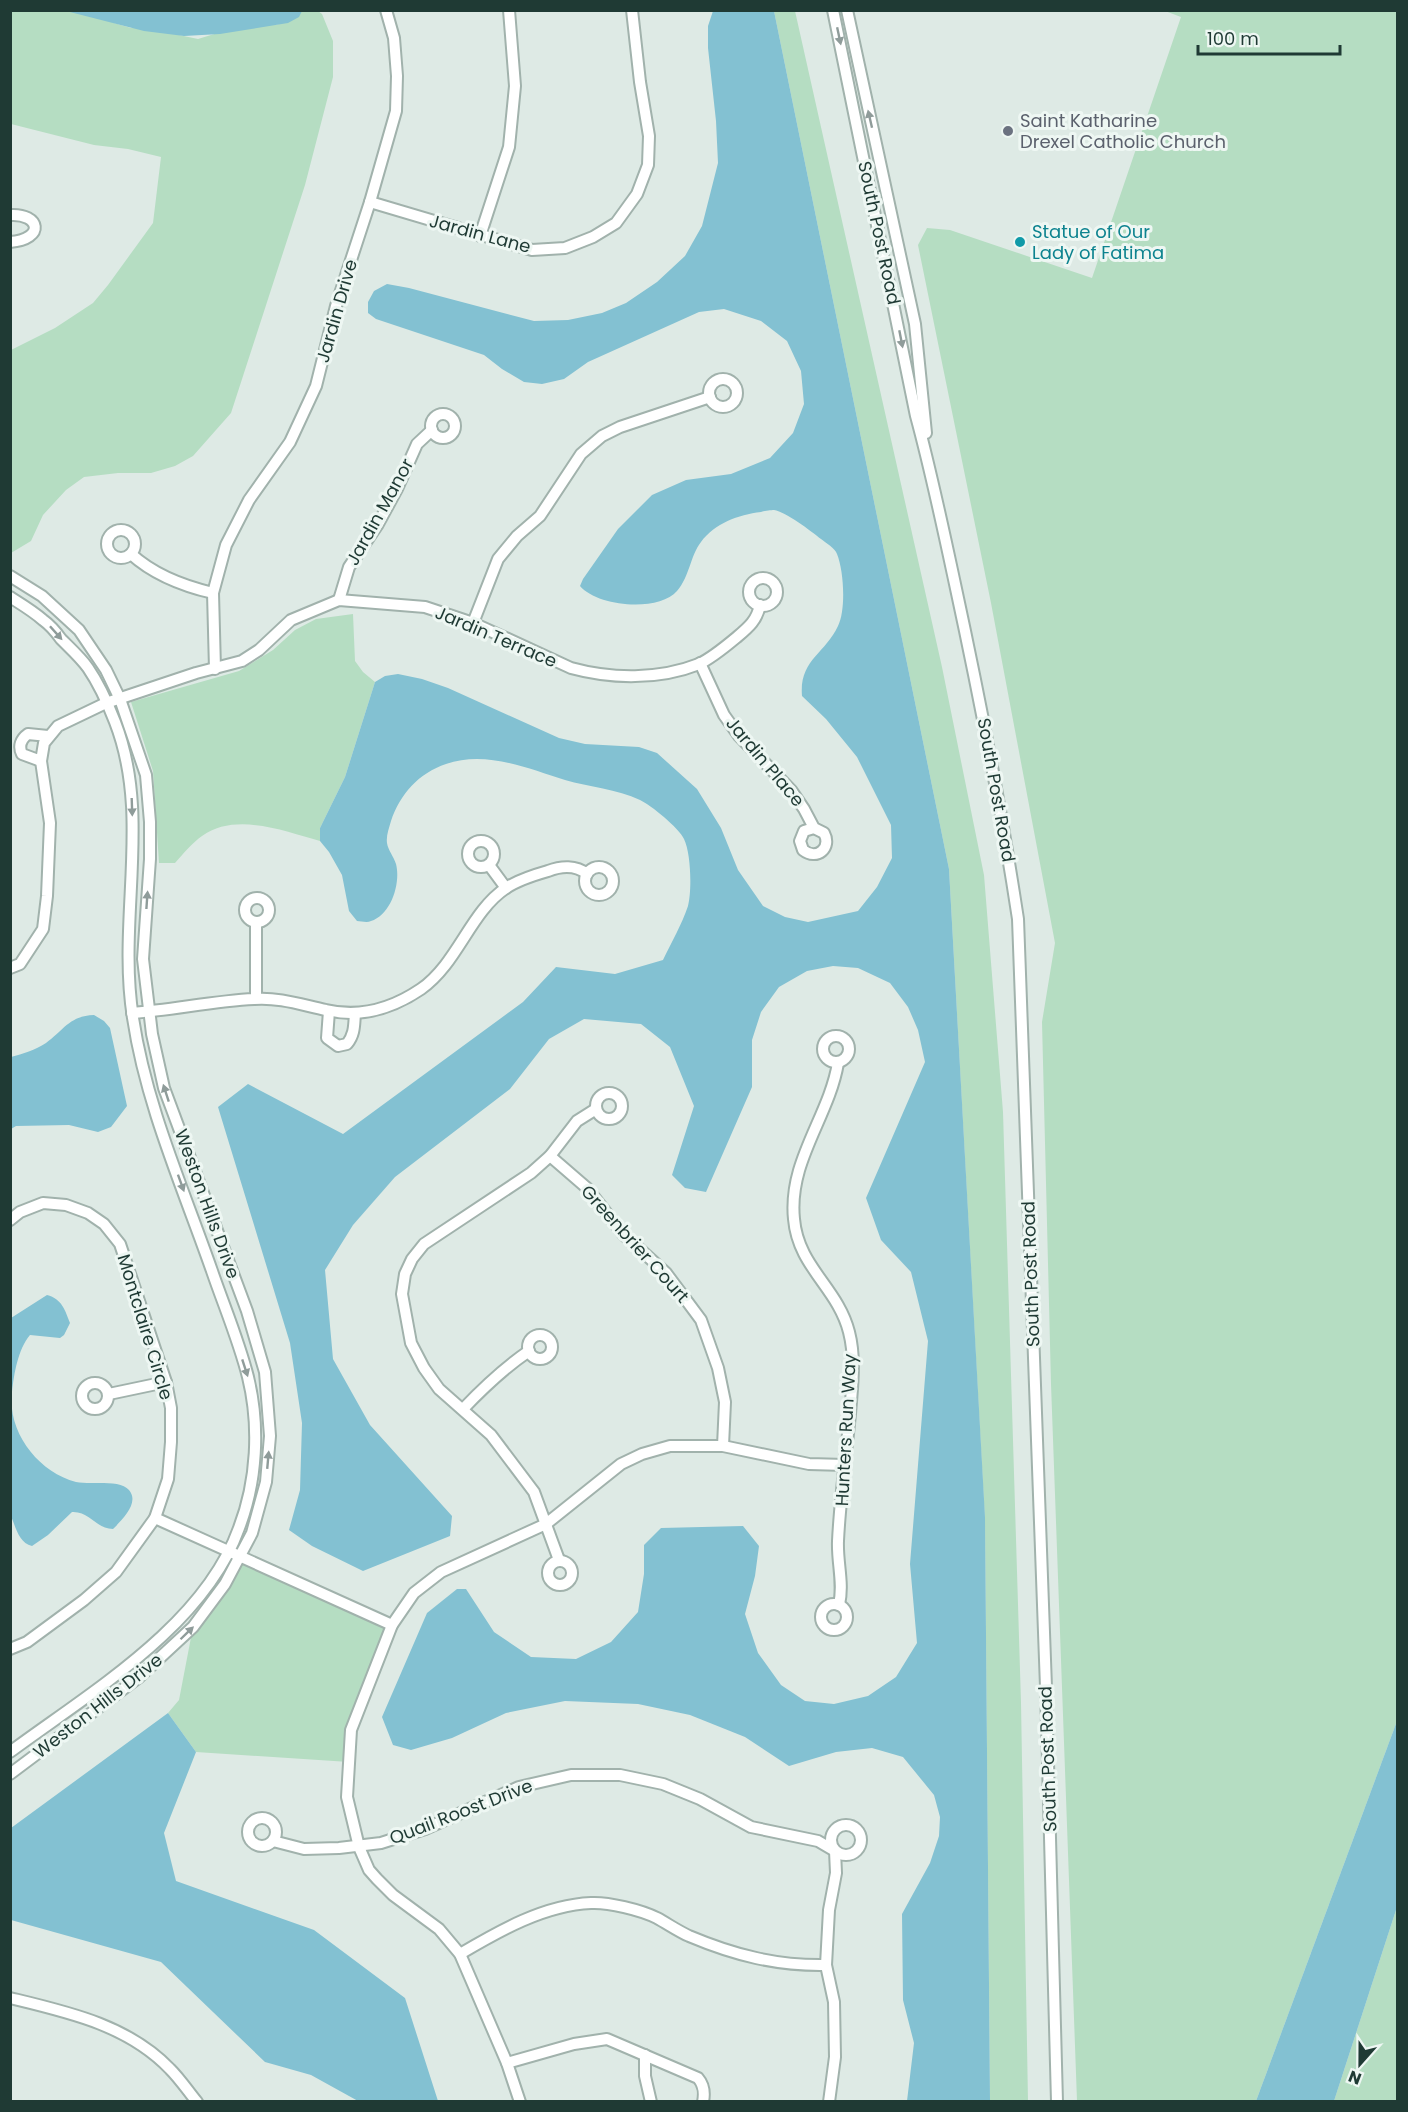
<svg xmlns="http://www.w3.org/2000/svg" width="1408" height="2112" font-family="Poppins,sans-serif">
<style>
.green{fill:#b5ddc2}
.water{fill:#83c1d2}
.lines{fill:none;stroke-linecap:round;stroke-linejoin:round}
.minor-casing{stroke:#a1b2ac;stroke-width:14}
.minor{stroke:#fff;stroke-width:10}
.oneway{fill:#8f9c9a}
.worship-dot{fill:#6b7280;stroke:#eef7f3;stroke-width:2}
.culture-dot{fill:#0f9aa8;stroke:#eef7f3;stroke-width:2}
.labels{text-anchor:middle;stroke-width:6;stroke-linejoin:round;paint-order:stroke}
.worship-label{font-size:18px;fill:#5b616d;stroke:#eef7f3;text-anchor:start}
.culture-label{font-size:18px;fill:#0d838f;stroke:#eef7f3;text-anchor:start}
.street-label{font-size:18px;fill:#1f3a34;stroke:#eef7f3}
</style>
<rect width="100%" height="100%" fill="#deeae5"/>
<g class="green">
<path d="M11,11H91L114,23L131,28L141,27L198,39L237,27L266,23L276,25L287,21L296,11H318L322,14L333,41V77L305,185L231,413L193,456L175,466L151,473H118L84,477L66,490L43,515L31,541L11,553V350L55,328L93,303L108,285L153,223L161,157L128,149L94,145L11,124Z"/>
<path d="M774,11H795L942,667L984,875L1003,1112L1021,1703L1028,2101H990L985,1521L949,869Z"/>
<path d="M1165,11H1397V1721L1256,2101H1077L1051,1384L1042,1022L1055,943L991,603L918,245L927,228L950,230L1092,278L1181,17Z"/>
<path d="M353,614L355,661L363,672L375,682L345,777L320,828V841C284,831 236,812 202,836C192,843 183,854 175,863H159L153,771L131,702L239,671L273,650L295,630L316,619Z"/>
<path d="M240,1557L392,1625L351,1730L349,1762L196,1752L168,1713L179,1700L193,1627Z"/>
<path d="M1397,1907V2101H1334Z"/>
</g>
<g class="water">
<path d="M66,11L302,10V11L299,17L288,23L220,34L184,36L144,31Z"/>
<path d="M713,11H774L949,869L985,1517L990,2101H907L914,2043L903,2000L902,1914L930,1863L939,1836L940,1817L934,1795L903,1757L872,1748L836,1752L789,1766L745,1737L690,1715L638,1704L565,1701L506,1713L452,1738L411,1750L393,1745L382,1717L427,1613L457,1589H466L494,1632L531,1657L576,1659L611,1642L638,1612L644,1574V1545L661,1528L743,1526L759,1546L755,1576L745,1614L758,1653L781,1685L805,1701L834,1704L868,1696L896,1677L917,1643L910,1564L928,1341L911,1272L881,1240L866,1198L925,1062L918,1030L908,1007L890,983L858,968L833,966L807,971L779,987L761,1012L752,1040V1087L706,1192L685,1188L672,1175L694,1106L670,1047L641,1024L584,1019L549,1039L510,1089L395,1177L353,1225L325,1270L333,1359L370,1425L452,1516L450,1536L363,1571L312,1546L289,1530L300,1490L302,1423L290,1343L218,1107L248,1084L343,1134L523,1002L556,967L615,974L663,960C671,943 682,924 688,906C692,891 691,853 684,839C679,828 651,805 640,800C617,789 589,787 565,780C527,768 485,750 446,764C419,773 400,794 391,821C389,828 386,836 387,843C388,850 394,857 396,864C401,883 391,915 371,921C367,923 361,921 357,921L349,911L342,875L329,852L320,841V828L345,777L375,682L385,676L398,674L422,679L448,688L559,738L585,744L639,747L657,753L697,789L721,828L738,870L763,906L785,917L808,922L858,911L877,887L892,858L891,825L857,757L826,719L802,696C799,660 825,654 838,626C846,610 844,571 837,554C835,548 826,543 821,539C811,531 786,512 774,510C771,510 764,511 761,512C738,515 715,523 701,542C690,556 690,576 677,591C659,612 598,607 580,586L583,579L618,529L652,495L686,480L731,474L770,458L793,433L804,404L801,371L787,341L761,321L724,309L699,312L588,362L564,379L542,384L524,382L502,369L484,355L376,319L368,313V302L374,291L387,284L409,288L534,321L568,320L602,313L626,303L657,282L685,256L702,226L718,163L716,121L708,48V26Z"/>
<path d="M94,1015L104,1021L110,1028L127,1106L111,1127L98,1132L69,1125L16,1126L11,1129V1057C23,1054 35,1050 46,1043C64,1030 69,1016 94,1015Z"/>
<path d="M47,1295C62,1299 65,1310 70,1323L64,1335L60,1338L30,1335C18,1349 14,1374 12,1392C7,1432 38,1472 76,1482C91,1485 120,1479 129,1490C140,1503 122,1520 113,1529C96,1529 90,1511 72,1512L48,1535L32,1546C19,1543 16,1528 11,1516V1318Z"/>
<path d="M168,1713L196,1752L164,1833L176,1881L314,1930L405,1998L438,2101H358L311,2075L265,2062L161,1962L11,1920V1828Z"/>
<path d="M1397,1721V1907L1334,2101H1256Z"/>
</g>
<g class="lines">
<defs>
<g id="minor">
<path d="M833,10L916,416C931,471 943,528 955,584C979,695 1001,807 1018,919L1046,1687L1057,2102"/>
<path d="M847,10L915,324L926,433"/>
<path d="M370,202L532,250L565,248L593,237L616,223L637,194L648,165L649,136L640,82L632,10"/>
<path d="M10,215C40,213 46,239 10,242"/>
<path d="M480,236L509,147L515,86L509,10"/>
<circle cx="723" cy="393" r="14"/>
<circle cx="443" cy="426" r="12"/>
<circle cx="121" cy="544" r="14"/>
<path d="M131,554C154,575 183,586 213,593"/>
<path d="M10,576L42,596L79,630L106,670L120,699L146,775L150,822V859L143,959L152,1034L164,1088L247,1311L265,1372L270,1436L266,1482L252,1533L225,1584L193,1627L138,1678L10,1774"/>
<circle cx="763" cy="592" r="14"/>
<path d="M10,597C21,604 33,611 43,620C50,625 56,632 61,639C70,648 81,658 88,668C99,684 108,704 115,722C152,817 117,919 133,1018C146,1105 183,1188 212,1271C224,1306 239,1341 248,1377C260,1426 257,1481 239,1528C204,1626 91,1692 10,1752"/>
<path d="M339,600L349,567L378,524L397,489L417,444L432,430"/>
<path d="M473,623L498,559L517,536L540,516L581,454L602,436L620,427L710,397"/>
<path d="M700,663L724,715L739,736L791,790L804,809L814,828L824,833C832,848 817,861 803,850L800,841L804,831L814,828"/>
<path d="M215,669L213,593L226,545L249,500L290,442L316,386L336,306L370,202L396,111L397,76L394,38L386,10"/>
<path d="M41,761L22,754C18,746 21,739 28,734L48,736"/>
<circle cx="481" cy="854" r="13"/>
<path d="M489,865L506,888"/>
<circle cx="599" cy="881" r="14"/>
<circle cx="257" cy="910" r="12"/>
<path d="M10,968L20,964L43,929L47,896L50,823L41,761L44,743L58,726L106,703L196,673L242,661L259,650L291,620L339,600L425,607L473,623L571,668C611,679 659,680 699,664C712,658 725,647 737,637C749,627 757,620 760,605"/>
<path d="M256,998V922"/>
<path d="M329,1011L327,1038L338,1046L347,1044C355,1034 354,1025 355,1013"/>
<path d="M132,1013C173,1010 213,1001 254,999C279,997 302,1005 326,1010C360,1018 393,1008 421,989C458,963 470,912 506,888C518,880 534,875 548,871C561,866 576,865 587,874"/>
<circle cx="836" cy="1049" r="13"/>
<path d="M838,1063C829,1117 788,1161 794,1219C798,1267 838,1288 849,1332C856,1359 852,1387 850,1414C846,1456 840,1499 838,1541C837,1563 844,1583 839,1605"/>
<circle cx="609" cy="1106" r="13"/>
<path d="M550,1156L587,1188L623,1234L666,1273L701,1320L718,1368L725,1402L723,1446"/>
<path d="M10,1220L20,1212L43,1203L66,1205L88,1213L104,1224L120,1244L166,1382L171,1408V1442L168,1479L155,1518L116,1572L84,1600L27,1642L10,1649"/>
<circle cx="540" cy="1347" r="12"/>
<circle cx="95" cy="1396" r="13"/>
<path d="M109,1394L166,1382"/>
<path d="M463,1409C484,1387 504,1368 529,1351"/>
<path d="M155,1518L392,1625"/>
<path d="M559,1560L534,1492L491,1435L439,1389L424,1368L411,1343L402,1294L405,1274L412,1259L424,1244L531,1173L550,1156L577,1121L596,1109"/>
<circle cx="560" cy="1573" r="12"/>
<circle cx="834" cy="1617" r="13"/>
<circle cx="262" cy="1832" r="14"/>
<circle cx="846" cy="1840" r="15"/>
<path d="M273,1841L304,1849L339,1848L381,1843L425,1829L519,1787L571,1775H620L663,1784L700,1799L751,1827L818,1841L835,1851L836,1873L829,1910L826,1965L834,2002L835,2057L829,2102"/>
<path d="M460,1954C499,1931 544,1905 591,1903C608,1902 641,1910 657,1918C668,1924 678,1931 689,1936C734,1955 777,1966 826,1965"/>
<path d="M10,1998C68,2012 128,2025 170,2069C180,2079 188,2091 197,2102"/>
<path d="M645,2055V2076L651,2102"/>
<path d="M507,2063L574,2044L607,2039L698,2078C704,2085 705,2092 703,2102"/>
<path d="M520,2102L507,2063L460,1954L439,1929L393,1895L377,1879L369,1870L359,1847L347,1797L351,1730L392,1625L414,1593L441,1572L546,1524L621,1464L642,1454L670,1446H723L809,1464L845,1465"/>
</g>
</defs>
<use href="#minor" class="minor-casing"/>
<use href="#minor" class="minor"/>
</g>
<defs><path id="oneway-solid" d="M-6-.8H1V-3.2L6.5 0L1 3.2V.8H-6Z" transform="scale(1.5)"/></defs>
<g class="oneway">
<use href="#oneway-solid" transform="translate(839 36) rotate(78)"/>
<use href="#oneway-solid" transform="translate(870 119) rotate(-103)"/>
<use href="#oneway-solid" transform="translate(901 339) rotate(79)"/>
<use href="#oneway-solid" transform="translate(56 633) rotate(48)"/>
<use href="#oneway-solid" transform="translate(132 807) rotate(88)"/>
<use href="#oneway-solid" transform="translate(147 900) rotate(-86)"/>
<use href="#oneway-solid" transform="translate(166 1093) rotate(-108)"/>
<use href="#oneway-solid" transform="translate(181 1183) rotate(70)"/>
<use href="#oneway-solid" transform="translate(245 1368) rotate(72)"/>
<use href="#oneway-solid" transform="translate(268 1460) rotate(-85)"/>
<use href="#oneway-solid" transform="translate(187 1633) rotate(-44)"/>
</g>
<circle class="worship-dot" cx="1008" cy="131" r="6"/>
<circle class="culture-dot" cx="1020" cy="242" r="6"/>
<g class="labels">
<g class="worship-label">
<text x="1020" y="127">Saint Katharine<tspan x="1020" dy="21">Drexel Catholic Church</tspan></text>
</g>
<g class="culture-label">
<text x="1032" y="238">Statue of Our<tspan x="1032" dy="21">Lady of Fatima</tspan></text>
</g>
<g class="street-label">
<text transform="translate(879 233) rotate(78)" y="6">South Post Road</text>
<text transform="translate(480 234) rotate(15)" y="6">Jardin Lane</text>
<text transform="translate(337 311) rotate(-74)" y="6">Jardin Drive</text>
<text transform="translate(380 512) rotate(-61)" y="6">Jardin Manor</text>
<text transform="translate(496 637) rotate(23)" y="6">Jardin Terrace</text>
<text transform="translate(765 762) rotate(50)" y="6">Jardin Place</text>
<text transform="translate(996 790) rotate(80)" y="6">South Post Road</text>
<text transform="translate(207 1204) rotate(70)" y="6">Weston Hills Drive</text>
<text transform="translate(635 1244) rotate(48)" y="6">Greenbrier Court</text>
<text transform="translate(1031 1274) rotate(-92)" y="6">South Post Road</text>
<text transform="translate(145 1327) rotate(73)" y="6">Montclaire Circle</text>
<text transform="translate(846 1430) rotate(-87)" y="6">Hunters Run Way</text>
<text transform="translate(98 1706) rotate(-38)" y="6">Weston Hills Drive</text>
<text transform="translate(1048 1759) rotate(-92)" y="6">South Post Road</text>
<text transform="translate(461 1812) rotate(-21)" y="6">Quail Roost Drive</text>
</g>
</g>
<rect width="1408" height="2112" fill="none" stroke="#1f3a34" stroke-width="24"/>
<g transform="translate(1360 2064) rotate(201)" stroke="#eef7f3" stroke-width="4.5" paint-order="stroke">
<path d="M0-4.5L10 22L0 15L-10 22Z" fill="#1f3a34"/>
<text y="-9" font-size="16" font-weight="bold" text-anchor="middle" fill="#1f3a34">N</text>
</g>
<path d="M1198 45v9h142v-9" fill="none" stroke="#1f3a34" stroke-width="3"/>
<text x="1207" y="45" font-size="18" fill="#1f3a34" stroke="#eef7f3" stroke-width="4.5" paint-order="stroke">100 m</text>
</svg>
